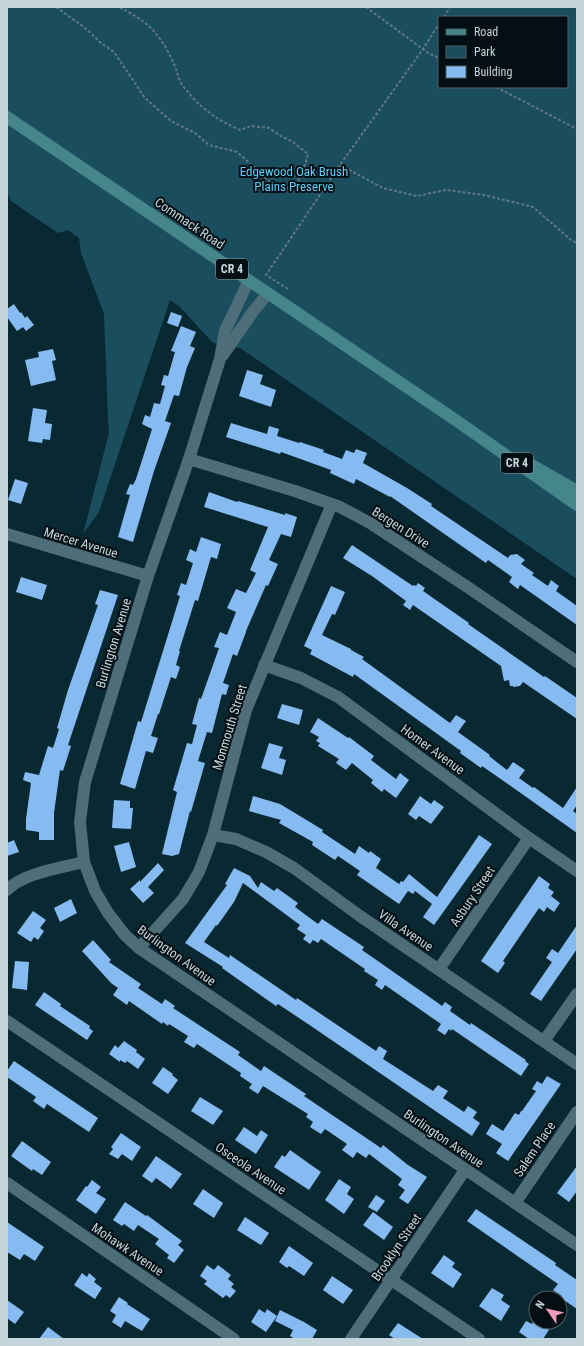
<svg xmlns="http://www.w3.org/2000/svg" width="584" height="1346" font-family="'Roboto Condensed',sans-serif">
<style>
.green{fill:#1a4d5e;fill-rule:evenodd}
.building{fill:#86bbf2}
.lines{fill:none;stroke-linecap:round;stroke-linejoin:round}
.path{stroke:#607881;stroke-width:2;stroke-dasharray:3 2;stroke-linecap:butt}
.street{stroke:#4d6d78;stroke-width:12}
.primary{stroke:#45868b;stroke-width:12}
.labels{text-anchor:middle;stroke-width:4;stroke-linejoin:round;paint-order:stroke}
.shield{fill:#040f14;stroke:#8b9aa0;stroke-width:1}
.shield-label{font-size:12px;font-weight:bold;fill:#c5d5dc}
.park-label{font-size:13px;fill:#57d1f8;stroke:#040f14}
.street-label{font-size:13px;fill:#c5d5dc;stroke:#040f14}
</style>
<rect width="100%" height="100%" fill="#082832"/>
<path class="green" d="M7,7H577V579L240,348L213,343L180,307L170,300L99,512L83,534L109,433L108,421L104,314L81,253L79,238L68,230L58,233L11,201L7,192ZM439,17H567V87H439Z"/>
<g class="building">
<path d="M14,304L20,313L21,312L25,318L27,316L34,325L26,331L23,327L17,331L7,317V309Z"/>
<path d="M171,312L182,316L178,327L167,323Z"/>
<path d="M181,326L196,332L190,346L195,348L187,367L179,396L174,395L165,421L171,423L154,471L133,542L118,537L130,495L126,494L130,484L133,485L136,479L152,429L142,424L145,415L150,417L154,403L160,404L165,386L161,385L164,375L168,376L175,352L171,351Z"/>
<path d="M53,349L56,360L52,361L56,380L31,386L25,360L39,357L38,352Z"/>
<path d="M247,370L263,375L260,384L276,390L271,407L239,396Z"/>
<path d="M33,408L47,410L45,423L52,424L50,440L43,439L42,443L28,441Z"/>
<path d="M231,423L267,434L269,426L279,429L277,436L299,443L300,442L324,450L323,452L342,459L346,450L354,453L356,449L367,453L363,463L407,488L432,504L431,506L508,558L510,555L517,554L525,560L521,564L534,573L532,575L548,586L551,580L559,586L556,591L577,606V625L520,585L518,589L509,582L512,577L488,560L486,563L390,496V497L356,479L354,484L330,473L331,470L281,452L280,454L226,437Z"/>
<path d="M15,479L28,483L21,504L8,500Z"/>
<path d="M209,492L237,502L238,501L285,515V513L297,517L291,537L281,534L269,560L278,564L268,586L266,585L246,631V632L237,656L233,654L223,683L229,685L226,695L222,694L212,733L207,732L198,761L205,763L191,812L190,811L179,854L172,856L162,854L177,792L173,790L187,743L192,744L197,725L192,724L199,698L201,699L219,648L214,647L220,632L227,635L236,612L227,608L236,589L246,593L256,573L250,570L268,527L204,507Z"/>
<path d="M201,537L221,544L217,559L211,557L198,601L195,600L179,651H180L176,665L180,667L176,679L171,677L159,714H158L151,736L158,738L153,753L146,751L135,789L120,784L138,721L141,722L180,596L177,595L181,583L186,585L193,563L186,560L190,549L196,552Z"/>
<path d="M352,545L413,586L414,585L416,586L418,583L425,588L423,591L469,623L468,624L544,677L545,676L577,698V719L526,684L523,682L520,686L513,687V686H510L509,680L504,681L501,666L413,605L410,610L403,605L406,601L372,576L343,558Z"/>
<path d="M21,577L47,585L42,600L16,592Z"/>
<path d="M331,586L345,592L335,615L332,614L322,635L351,649V650L364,657L362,659L450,723L456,715L466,721L458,732L490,755L489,756L507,770L513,762L525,770L519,778L533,788L534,787L563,808L577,787V805L573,811L577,814V833L515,789L482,766L481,768L460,753L461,751L354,674L353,677L310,654L312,650L304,646Z"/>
<path d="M100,590L118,595L68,745L71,746L63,771L60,770L54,813V840H39V832L26,830V819L31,783L23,780L25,772L39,775L48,746L53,748L59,729L57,728L68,690L98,605L95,604Z"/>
<path d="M282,704L303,710L299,725L277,718Z"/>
<path d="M318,718L348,738L349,737L374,756L371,760L396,779L400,773L409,780L396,798L384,789L382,792L371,783L373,780L352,763L346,770L336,763L339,759L318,746L320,743L316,741L319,737L310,732Z"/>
<path d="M269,743L283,747L279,758L286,760L282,775L261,768Z"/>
<path d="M253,796L280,804L323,830L322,832L355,854L359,846L369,853L370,851L381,859L376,868L399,884L401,881L403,882L409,874L437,897L479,835L492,844L434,925L423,917L432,904L415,891L413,894L408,891L399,904L357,875L360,871L338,856L335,860L312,845L313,842L279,823L281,820L249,811Z"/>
<path d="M420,796L431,804L434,800L444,807L431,824L419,816L416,820L408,814Z"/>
<path d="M114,800L130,801V808H133L131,829L112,828Z"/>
<path d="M14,840L19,852L7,856V843Z"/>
<path d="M129,842L136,867L121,872L114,846Z"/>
<path d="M158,863L164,870L148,887L154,893L143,903L130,889L140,880V882Z"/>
<path d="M234,868L250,876L258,888L261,882L274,891L277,888L298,903L295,907L318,924L322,919L364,947L362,950L438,1003L442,1006L445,1002L452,1007L450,1011L470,1025L471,1023L526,1060L525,1061L529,1064L521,1076L452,1029L451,1031L449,1029L445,1035L437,1030L441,1024L385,985L382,990L375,985L378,980L364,971L365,969L321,939L318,943L313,940L310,944L303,939L306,935L297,929L300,925L243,883L234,902L217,926L216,925L204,942L229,958L230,955L296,1000L297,998L376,1051L379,1046L387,1051L383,1059L433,1091L438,1085L448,1091L443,1098L464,1112L468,1106L477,1112L473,1118L480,1123L472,1136L311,1026L278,1004L276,1006L222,968L223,967L185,943L227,885L225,884Z"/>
<path d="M539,876L550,884L548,888L554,892L551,896L560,903L554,912L547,907L544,912L539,908L503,961L505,963L498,973L481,961Z"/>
<path d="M71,899L77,913L60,922L54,908Z"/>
<path d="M33,911L46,920L40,928L44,931L38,940L34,937L31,942L17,933Z"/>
<path d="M577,925V949L541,1001L530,994L552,962L546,958L552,949L558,953Z"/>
<path d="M93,940L111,960L109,962L141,984L138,988L162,1004L165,999L175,1006L173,1008L240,1052L238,1055L261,1071L264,1066L306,1094L304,1096L381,1148L383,1145L408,1165L427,1177L408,1204L399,1198L405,1190L398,1185L402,1179L369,1154L366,1158L357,1152L353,1158L342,1150L347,1144L325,1129L321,1134L310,1127L313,1122L306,1117L308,1114L263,1086L258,1094L249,1088L252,1084L240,1076L241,1073L197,1044L194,1048L184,1042L188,1036L169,1024L168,1026L163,1022L162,1024L129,1001L127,1005L113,995L118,988L111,983L82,951Z"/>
<path d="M15,961L29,962L27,990L12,988Z"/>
<path d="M44,992L61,1004L60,1006L90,1026L89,1028L93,1031L87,1040L35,1005Z"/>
<path d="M124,1041L137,1050L136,1052L145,1059L138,1069L127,1061L125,1063L120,1060V1062L109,1054L115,1045L118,1048Z"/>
<path d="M14,1061L98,1118L89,1132L47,1104L44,1109L33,1101L36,1097L7,1077V1071Z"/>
<path d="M163,1067L173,1074L172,1075L178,1080L168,1094L152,1083Z"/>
<path d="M547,1076L561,1084L508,1161L496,1153L502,1144L486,1134L492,1124L503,1131L515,1113L519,1115L521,1111H522L536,1091L532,1089L537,1081L542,1084Z"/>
<path d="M200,1097L223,1111L213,1125L191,1111Z"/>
<path d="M244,1127L257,1136L261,1130L268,1135L256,1154L235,1140Z"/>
<path d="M121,1133L141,1147L132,1161L122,1154L118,1159L109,1154L113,1149L111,1147Z"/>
<path d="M22,1141L51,1162L42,1175L33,1169L32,1171L11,1156Z"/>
<path d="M290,1150L321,1172L309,1190L274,1167L282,1155L285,1157Z"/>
<path d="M156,1156L182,1174L171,1189L156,1178L152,1183L142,1176Z"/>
<path d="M577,1166V1191L569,1202L557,1193Z"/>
<path d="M339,1179L351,1187L347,1194L354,1199L344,1214L325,1200Z"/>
<path d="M92,1180L101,1187L96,1193L106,1199L96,1214L76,1200L86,1186L87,1187Z"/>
<path d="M203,1189L223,1203L214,1218L193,1204Z"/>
<path d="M376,1195L385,1201L377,1212L368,1207Z"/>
<path d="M125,1202L146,1216L147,1215L182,1241L178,1245L184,1250L174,1263L167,1258L169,1255L155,1244L159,1239L138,1225L134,1231L124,1224L122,1226L113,1220Z"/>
<path d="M476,1209L556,1263L555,1265L577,1280V1309L561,1298L562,1296L553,1290L558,1284L467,1221Z"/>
<path d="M373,1212L393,1227L384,1240L363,1225Z"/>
<path d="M245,1217L269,1233L261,1245L237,1230Z"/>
<path d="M7,1222L44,1247L35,1261L24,1254L20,1260L7,1252Z"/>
<path d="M289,1246L313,1263L304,1276L289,1266L287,1268L279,1262Z"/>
<path d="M444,1255L455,1263L452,1267L462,1274L453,1288L431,1273Z"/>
<path d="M207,1265L214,1270L218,1265L231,1275L228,1279L234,1284L231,1287L236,1291L230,1298L226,1295L223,1298L204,1284L207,1281L200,1276Z"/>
<path d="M82,1273L87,1277L89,1273L96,1279L94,1282L102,1288L95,1299L74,1285Z"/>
<path d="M332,1276L353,1290L343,1304L323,1290Z"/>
<path d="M492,1288L504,1295L501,1300L510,1306L501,1321L479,1306Z"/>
<path d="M119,1297L128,1303L127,1304L150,1319L142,1331L125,1321L121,1328L112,1322L116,1315L110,1311Z"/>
<path d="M7,1300L24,1312L15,1324L7,1318Z"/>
<path d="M259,1309L265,1313L267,1309L277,1316L266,1332L251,1322Z"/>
<path d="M280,1310L304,1322L317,1330L312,1339H295L290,1336L293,1330L275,1321Z"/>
<path d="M526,1321L532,1324L533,1322H554L543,1339H529L519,1332Z"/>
<path d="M398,1323L423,1339H395L389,1335Z"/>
<path d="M48,1327L64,1339H39Z"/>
</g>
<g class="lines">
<g class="path">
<path d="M56,7L84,27L101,43L114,52L145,98L171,121L195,133L209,145L237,152L275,186L290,188L298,182C301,172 306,164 308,154L293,142L281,136L269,128L251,126L240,130C220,121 207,113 192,97C189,93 185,89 182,85C178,78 177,70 173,62C160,33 147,21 119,7"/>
<path d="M366,7L428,53L439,58"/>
<path d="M444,17L450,7"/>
<path d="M496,87L577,129"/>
<path d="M340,165L383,188L417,196L446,190L484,195L533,207L571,240L577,243"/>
<path d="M288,289L266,275L340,165L423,49L439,24"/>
</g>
<g class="street">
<path d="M249,280L225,331L220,359L189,459L148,576L85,782L80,822L84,862L95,891L108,913L125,935L139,948L577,1245"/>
<path d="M223,355L252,313L268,293"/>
<path d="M189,459L295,491L340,507L370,523L469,588L577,662"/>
<path d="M7,534L148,576"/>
<path d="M264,665L301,678L338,697L529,838L577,871"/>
<path d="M213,835L236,839L266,852L294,868L360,916L577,1064"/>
<path d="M7,890C23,873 61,868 84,862"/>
<path d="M139,948L183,899L199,872L213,835L246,710L332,504"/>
<path d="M439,969L529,838"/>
<path d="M7,1021L479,1339"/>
<path d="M544,1041L577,994"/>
<path d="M7,1183L234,1339"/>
<path d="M515,1203L577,1112"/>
<path d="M351,1339L465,1170"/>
</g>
<g class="primary">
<path d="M7,117L457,421L577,505"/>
<path d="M530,464L577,491"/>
</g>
</g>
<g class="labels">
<g class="shield">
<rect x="216" y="259" width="32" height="20" rx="3"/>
<rect x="501" y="453" width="32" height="20" rx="3"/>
</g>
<g class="shield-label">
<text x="232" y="273">CR 4</text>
<text x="517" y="467">CR 4</text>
</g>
<g class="park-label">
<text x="294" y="176">Edgewood Oak Brush<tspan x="294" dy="15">Plains Preserve</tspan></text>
</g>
<g class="street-label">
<text transform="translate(190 223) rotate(34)" y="5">Commack Road</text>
<text transform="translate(401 527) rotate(32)" y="5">Bergen Drive</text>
<text transform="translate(81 542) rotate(17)" y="5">Mercer Avenue</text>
<text transform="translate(113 643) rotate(-73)" y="5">Burlington Avenue</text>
<text transform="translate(229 727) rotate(-73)" y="5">Monmouth Street</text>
<text transform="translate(433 749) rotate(36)" y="5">Homer Avenue</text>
<text transform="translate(472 896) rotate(-56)" y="5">Asbury Street</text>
<text transform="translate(406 930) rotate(34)" y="5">Villa Avenue</text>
<text transform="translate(177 955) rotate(36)" y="5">Burlington Avenue</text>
<text transform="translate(444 1138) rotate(34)" y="5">Burlington Avenue</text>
<text transform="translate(534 1149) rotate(-56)" y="5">Salem Place</text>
<text transform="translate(251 1168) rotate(34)" y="5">Osceola Avenue</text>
<text transform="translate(396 1247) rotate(-56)" y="5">Brooklyn Street</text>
<text transform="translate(128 1249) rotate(34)" y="5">Mohawk Avenue</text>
</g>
</g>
<rect width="584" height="1346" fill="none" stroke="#c5d5dc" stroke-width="16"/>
<rect x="438" y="16" width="130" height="72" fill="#040f14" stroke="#515e64"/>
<rect x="446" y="29" width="20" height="6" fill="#45868b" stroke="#515e64"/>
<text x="474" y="36" font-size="12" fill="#c5d5dc">Road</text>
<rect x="446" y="46" width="20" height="12" fill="#1a4d5e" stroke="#515e64"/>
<text x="474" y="56" font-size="12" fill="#c5d5dc">Park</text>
<rect x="446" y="66" width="20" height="12" fill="#86bbf2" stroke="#515e64"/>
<text x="474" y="76" font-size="12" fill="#c5d5dc">Building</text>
<g transform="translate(548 1310) rotate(304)"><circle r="19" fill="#040f14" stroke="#515e64"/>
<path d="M0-3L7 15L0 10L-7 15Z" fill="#f09ab7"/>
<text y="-6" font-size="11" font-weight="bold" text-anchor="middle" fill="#c5d5dc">N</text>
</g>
</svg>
